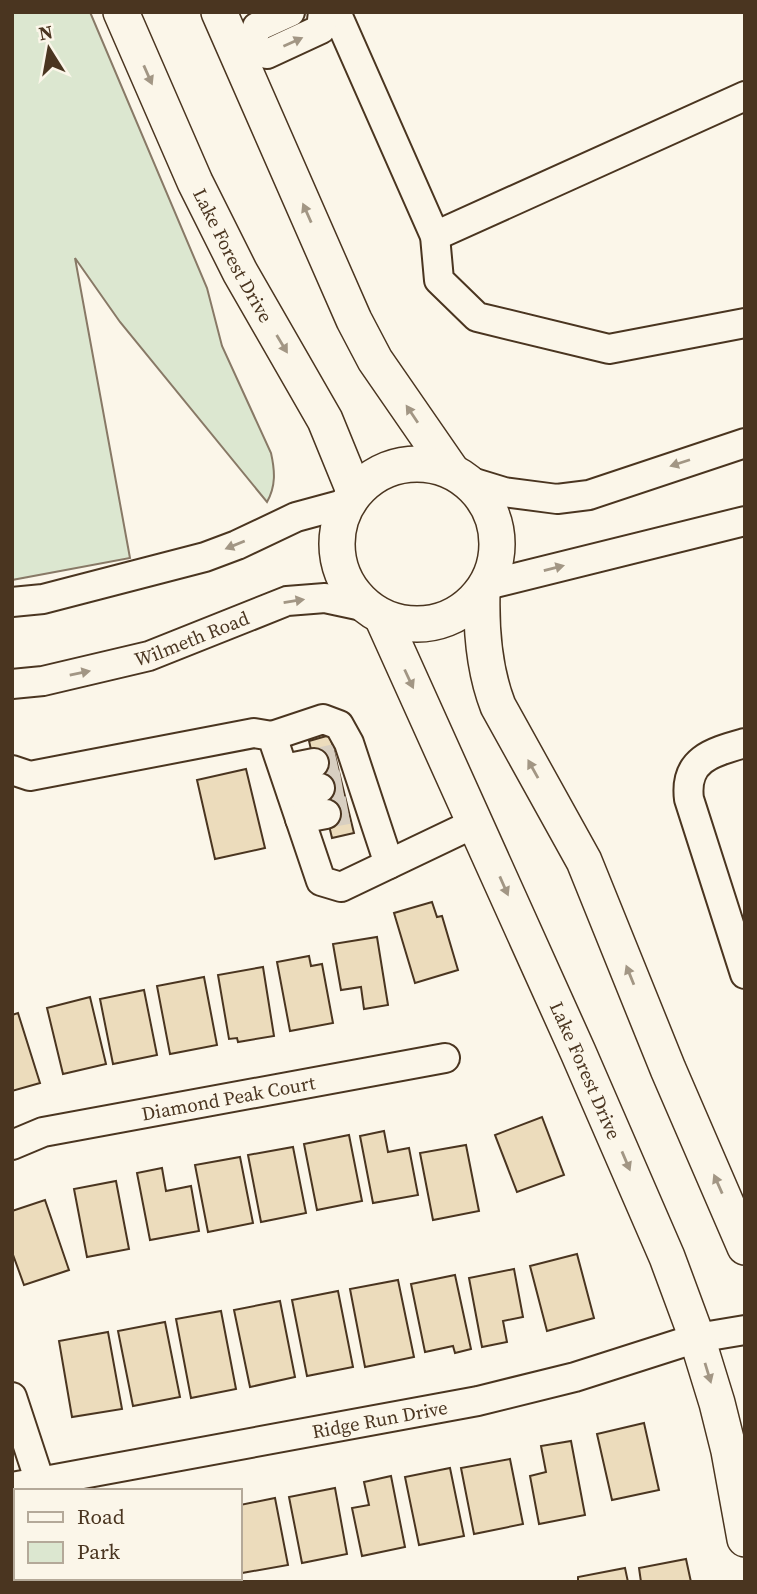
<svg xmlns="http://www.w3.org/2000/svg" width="757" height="1594" font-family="'Source Serif 4',serif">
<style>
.green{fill:#dce7d0;stroke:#887966;stroke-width:2}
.building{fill:#ecdcbc;stroke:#4a3520;stroke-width:2}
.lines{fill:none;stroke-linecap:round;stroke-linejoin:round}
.minor-tunnel{stroke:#d8cfc1;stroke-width:28;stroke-dasharray:28 14;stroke-linecap:butt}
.minor-casing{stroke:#4a3520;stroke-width:32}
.major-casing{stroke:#4a3520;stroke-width:38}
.minor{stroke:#fbf6e9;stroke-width:28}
.major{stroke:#fbf6e9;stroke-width:35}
.oneway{fill:#a29684}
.labels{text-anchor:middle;stroke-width:5;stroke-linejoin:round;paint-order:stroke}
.street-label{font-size:19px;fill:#4a3520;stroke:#fbf6e9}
</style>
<rect width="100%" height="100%" fill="#fbf6e9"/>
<path class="green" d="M12,12H90L207,288L222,346L271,453C275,471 276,486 267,502L120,322L75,258L130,558L12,580Z"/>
<g class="building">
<path d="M330,735L354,833L332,838L309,741Z"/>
<path d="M246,769L265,848L215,859L197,780Z"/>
<path d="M432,902L437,917L442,916L458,970L415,983L394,913Z"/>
<path d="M377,937L388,1005L364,1009L361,987L341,990L333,944Z"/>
<path d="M309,956L311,966L322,964L333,1023L290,1031L277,962Z"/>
<path d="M263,967L274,1036L238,1042L237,1038L229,1039L218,975Z"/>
<path d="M204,977L217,1045L170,1054L157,986Z"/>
<path d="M144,990L157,1055L113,1064L100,999Z"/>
<path d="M90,997L106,1064L63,1074L47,1008Z"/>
<path d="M18,1013L40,1083L12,1091V1015Z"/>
<path d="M542,1117L564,1175L517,1192L495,1135Z"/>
<path d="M384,1131L388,1152L409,1148L418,1195L373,1203L360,1136Z"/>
<path d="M349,1135L362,1201L317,1210L304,1144Z"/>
<path d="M466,1145L479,1211L433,1220L420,1153Z"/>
<path d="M293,1147L306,1213L261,1222L248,1155Z"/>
<path d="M240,1157L253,1223L208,1232L195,1165Z"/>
<path d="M162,1168L166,1191L191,1186L199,1231L150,1240L137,1173Z"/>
<path d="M116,1181L129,1249L87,1257L74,1189Z"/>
<path d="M45,1200L69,1270L24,1285L12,1252V1211Z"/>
<path d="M577,1254L594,1318L547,1331L530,1266Z"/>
<path d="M514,1269L523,1317L503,1321L507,1342L482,1347L469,1278Z"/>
<path d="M455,1275L471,1349L455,1353L453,1346L425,1352L411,1284Z"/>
<path d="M398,1280L414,1357L365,1367L350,1289Z"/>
<path d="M338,1291L353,1367L307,1376L292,1300Z"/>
<path d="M280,1301L295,1377L250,1387L234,1310Z"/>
<path d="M221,1311L236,1389L191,1398L176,1319Z"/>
<path d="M165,1322L180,1397L133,1406L118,1331Z"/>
<path d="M108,1332L122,1409L72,1417L59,1341Z"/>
<path d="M644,1423L659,1490L612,1500L597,1434Z"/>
<path d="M571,1441L585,1515L539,1524L530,1476L546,1472L541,1446Z"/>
<path d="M510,1459L523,1524L474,1534L461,1468Z"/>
<path d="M450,1468L464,1536L419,1545L405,1477Z"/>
<path d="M391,1476L405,1547L362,1556L352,1508L369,1505L364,1482Z"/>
<path d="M335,1488L347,1554L302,1563L289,1497Z"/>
<path d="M275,1498L288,1565L242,1573L240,1559V1505Z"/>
<path d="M12,1543H16V1578H32L33,1582H12Z"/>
<path d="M686,1559L691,1582H641L639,1568Z"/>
<path d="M625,1568L628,1582H578V1577Z"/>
<path d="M48,1578H95L96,1582H49Z"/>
<path d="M118,1578H164L165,1582H118Z"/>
<path d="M184,1578H228V1579L213,1582H185Z"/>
</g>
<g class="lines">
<g class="minor-tunnel">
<path d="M314,763L336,758"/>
<path d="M320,788L342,784"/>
<path d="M326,814L348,810"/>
</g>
<defs>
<g id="minor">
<path d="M336,12L435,236L439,280L477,317L609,349L745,323"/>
<path d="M250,47L267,54L321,29L323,12"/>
<path d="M237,53L250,47L257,27L290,12"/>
<path d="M435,236L745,96"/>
<path d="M468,481L504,492L557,499L589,495L745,443"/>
<path d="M487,585L745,521"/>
<path d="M12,602L43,599L205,557L237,545L296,517L344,504"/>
<path id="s1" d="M12,684L43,681L149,656L287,601L325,598L367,607"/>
<path d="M272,736L323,719L339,725L349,743L389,864"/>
<path d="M745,743C713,752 684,759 689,799L745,974"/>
<path d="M284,769L314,763"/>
<path d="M12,770L30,776L254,733L272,736L321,881L341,887L475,823"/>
<path d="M292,794L320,788"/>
<path d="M300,819L326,814"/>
<path id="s2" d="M12,1145L43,1132L445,1058"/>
<path d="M12,1397L40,1482"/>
<path id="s3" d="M12,1487L478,1401L575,1377L697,1338L745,1330"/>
</g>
<g id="major">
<path id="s4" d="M121,12L195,182L240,272L325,420L354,491"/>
<path d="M219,12L354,320L375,360L451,470"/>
<circle cx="417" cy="544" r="80"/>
<path d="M482,593C481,632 484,670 498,706L584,861L668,1069L745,1247"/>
<path id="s5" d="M382,617L578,1052L667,1257L697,1338L717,1403L729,1451L745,1539"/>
</g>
</defs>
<use href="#minor" class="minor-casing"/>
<use href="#major" class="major-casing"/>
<use href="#minor" class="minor"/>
<use href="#major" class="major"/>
</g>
<defs><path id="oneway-solid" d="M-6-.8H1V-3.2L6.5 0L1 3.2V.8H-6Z" transform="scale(1.75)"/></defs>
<g class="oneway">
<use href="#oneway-solid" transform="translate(293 42) rotate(-24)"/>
<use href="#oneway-solid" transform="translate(148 75) rotate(66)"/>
<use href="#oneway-solid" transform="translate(307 213) rotate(-114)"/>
<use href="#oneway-solid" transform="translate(282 344) rotate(59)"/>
<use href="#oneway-solid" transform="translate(412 414) rotate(-124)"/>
<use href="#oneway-solid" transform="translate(680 463) rotate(162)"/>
<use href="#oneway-solid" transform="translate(235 545) rotate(158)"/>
<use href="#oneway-solid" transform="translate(554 568) rotate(-14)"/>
<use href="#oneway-solid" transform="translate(294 601) rotate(-9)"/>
<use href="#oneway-solid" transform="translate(80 673) rotate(-12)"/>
<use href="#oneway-solid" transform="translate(409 679) rotate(65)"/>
<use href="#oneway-solid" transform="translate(533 769) rotate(-119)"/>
<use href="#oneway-solid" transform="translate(504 886) rotate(66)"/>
<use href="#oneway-solid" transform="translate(630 975) rotate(-112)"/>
<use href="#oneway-solid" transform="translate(626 1161) rotate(67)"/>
<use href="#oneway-solid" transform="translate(718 1184) rotate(-114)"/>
<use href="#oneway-solid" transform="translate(708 1373) rotate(73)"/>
</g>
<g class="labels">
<g class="street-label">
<text dy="7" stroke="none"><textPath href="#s4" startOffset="268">Lake Forest Drive</textPath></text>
<text dy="7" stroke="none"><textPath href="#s1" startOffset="186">Wilmeth Road</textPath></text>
<text dy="7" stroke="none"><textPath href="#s5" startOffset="497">Lake Forest Drive</textPath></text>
<text dy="7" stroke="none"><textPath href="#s2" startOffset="222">Diamond Peak Court</textPath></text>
<text dy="7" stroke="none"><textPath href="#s3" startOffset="374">Ridge Run Drive</textPath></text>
</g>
</g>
<rect width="757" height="1594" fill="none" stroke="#4a3520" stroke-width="28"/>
<rect x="14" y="1489" width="228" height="91" fill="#fbf6e9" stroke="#b4a999" stroke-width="2"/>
<rect x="28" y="1512" width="35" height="10" fill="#fbf6e9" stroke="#b4a999" stroke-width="2"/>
<text x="77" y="1524" font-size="21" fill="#4a3520">Road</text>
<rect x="28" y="1542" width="35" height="21" fill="#dce7d0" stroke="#b4a999" stroke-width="2"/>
<text x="77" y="1559" font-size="21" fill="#4a3520">Park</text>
<g transform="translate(49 49) rotate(349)" stroke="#fbf6e9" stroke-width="5" paint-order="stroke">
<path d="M0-5L12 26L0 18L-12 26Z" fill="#4a3520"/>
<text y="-10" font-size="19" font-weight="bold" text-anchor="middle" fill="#4a3520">N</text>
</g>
</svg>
